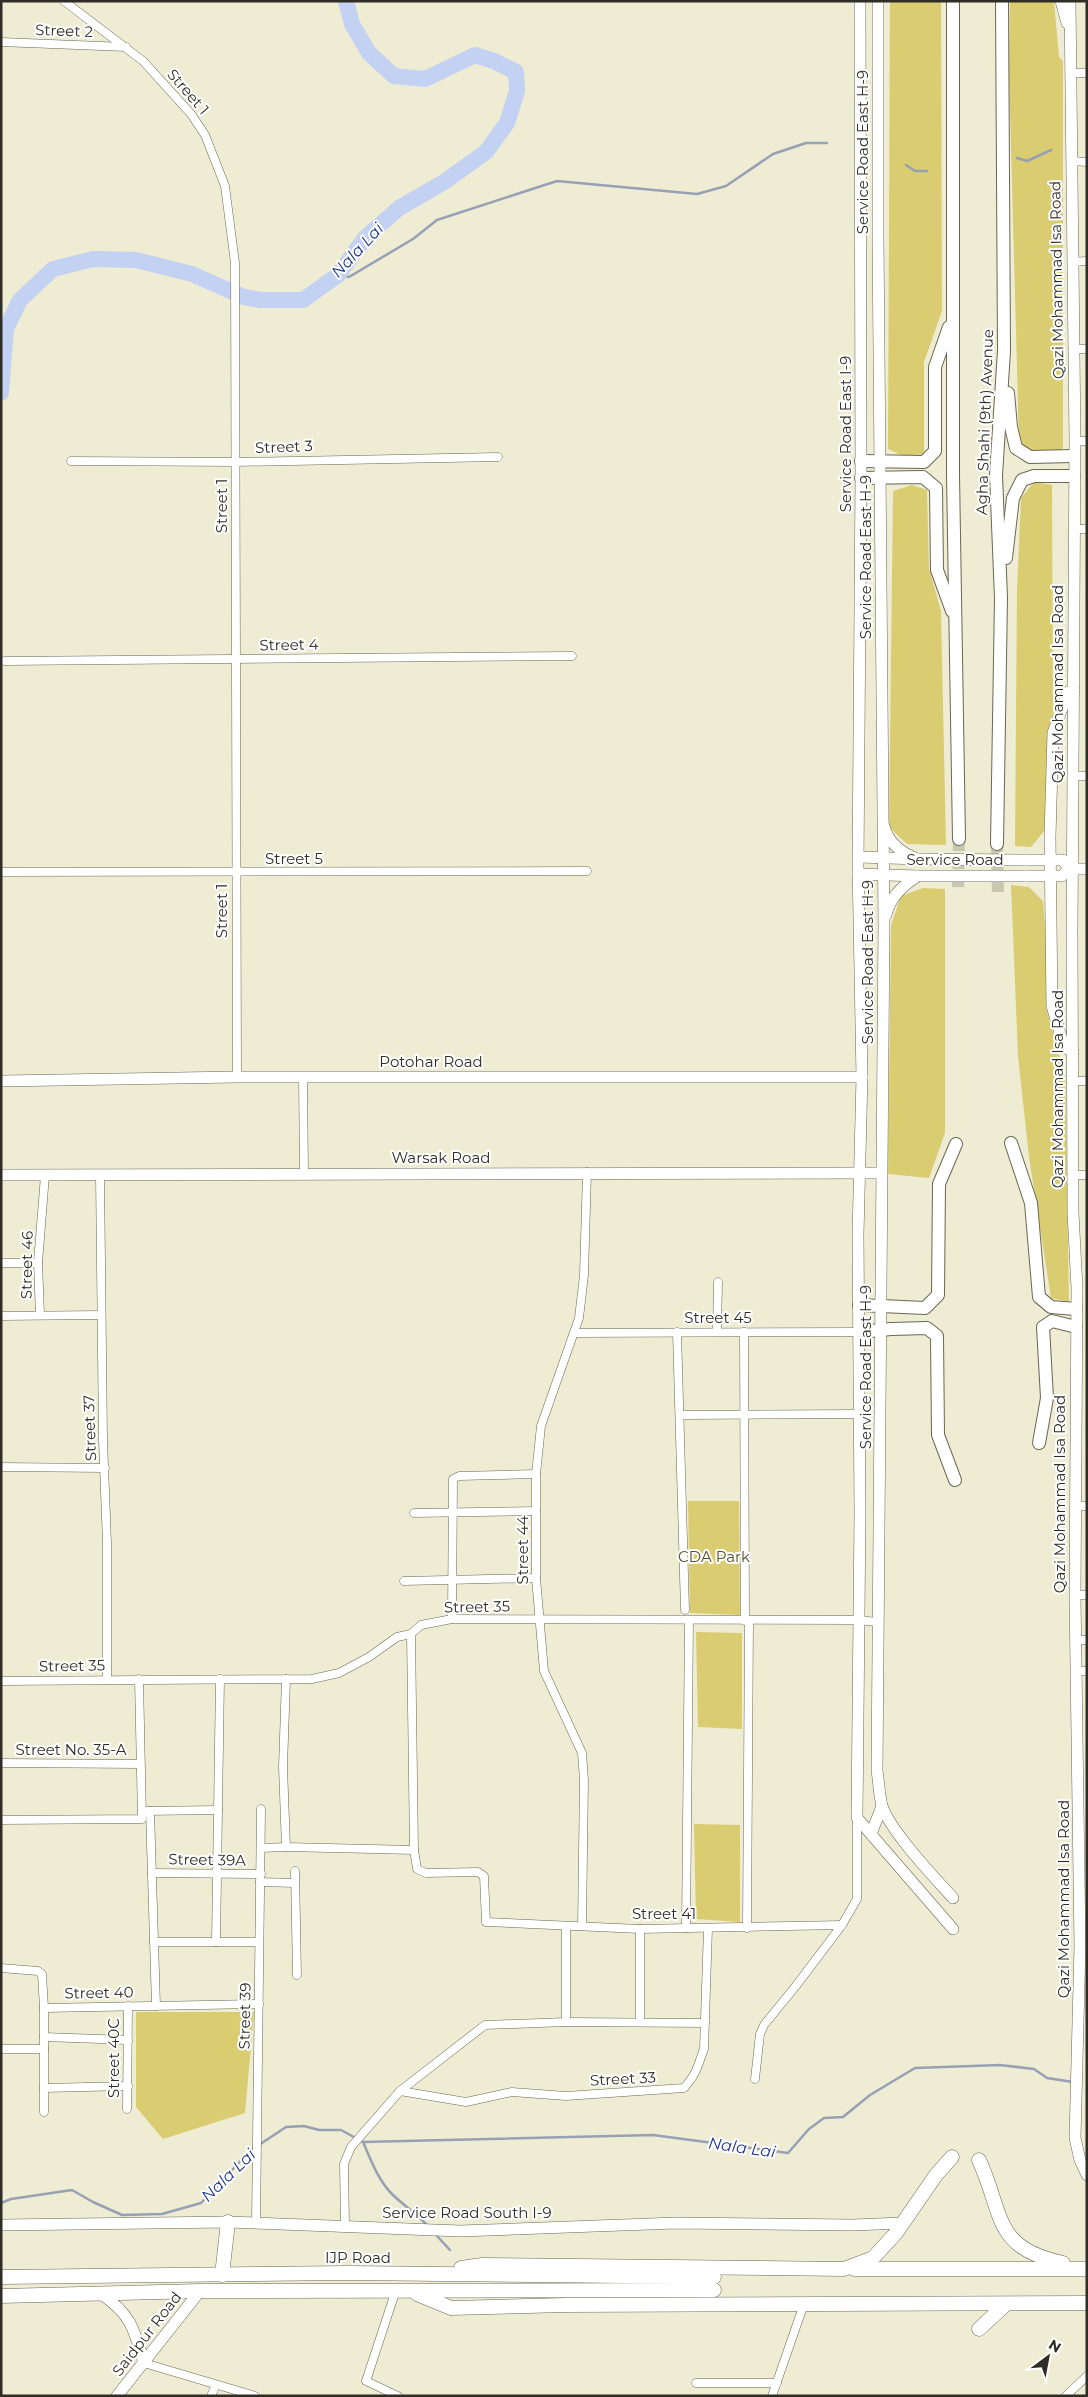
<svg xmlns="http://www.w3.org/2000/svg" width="1088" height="2397" font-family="Montserrat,sans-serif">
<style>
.green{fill:#dacc70}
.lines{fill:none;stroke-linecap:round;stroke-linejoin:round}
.stream{stroke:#97a0b4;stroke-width:2.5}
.river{stroke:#c3d1f2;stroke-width:16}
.primary-tunnel{stroke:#c9c6b1;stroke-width:12;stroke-dasharray:12 6;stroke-linecap:butt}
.street-casing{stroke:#6a6753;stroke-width:9}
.secondary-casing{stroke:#6a6753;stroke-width:12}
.primary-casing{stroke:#6a6753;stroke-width:14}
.highway-casing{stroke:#6a6753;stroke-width:15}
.street{stroke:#fff;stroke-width:8}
.secondary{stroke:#fff;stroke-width:11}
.primary{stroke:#fff;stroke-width:12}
.highway{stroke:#fff;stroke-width:14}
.secondary-bridge-casing{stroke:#6a6753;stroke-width:12;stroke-linecap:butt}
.secondary-bridge{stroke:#fff;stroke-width:11}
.labels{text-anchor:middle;stroke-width:4;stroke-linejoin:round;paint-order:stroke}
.street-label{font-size:15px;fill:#2f2d25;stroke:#fff}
.park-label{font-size:15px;fill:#554f25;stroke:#fff}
.water-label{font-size:16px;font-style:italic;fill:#1c358e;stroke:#fff}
</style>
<rect width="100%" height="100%" fill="#efecd4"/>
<g class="green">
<path d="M890,1H941L942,311L924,362V454L903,456L888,449Z"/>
<path d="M1010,1H1054L1059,57L1063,61V448L1058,454L1035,455L1019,442L1009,74Z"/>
<path d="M1034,482L1052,485L1053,711L1044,831L1031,847L1015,846L1017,589L1021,498Z"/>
<path d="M912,485L927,490L929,568L941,611L946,845L907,844L889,827L893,491Z"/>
<path d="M1011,885L1029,887L1043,901L1046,935V1008L1065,1075L1069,1302L1051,1298L1029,1157L1018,1056Z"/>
<path d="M923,888L945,889V1133L929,1178L888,1174L891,925L901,896Z"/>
<path d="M688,1501H739L740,1615L690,1613Z"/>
<path d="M696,1632L742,1633V1729L698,1727Z"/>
<path d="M694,1824L740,1825V1922L696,1919Z"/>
<path d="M136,2012H254L245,2113L163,2139L136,2107Z"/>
</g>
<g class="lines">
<g class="stream">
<path d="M1017,158L1027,161L1051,150"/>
<path d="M906,165L915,171H927"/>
<path d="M338,275L349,277L413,239L437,220L557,181L697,194L726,186L773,154L806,143H827"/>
<path d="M363,2142C371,2160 378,2180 392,2194C403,2205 416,2213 427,2225"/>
<path d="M1,2203L11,2199L72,2190L93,2202L122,2215L162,2214L201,2203L250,2151L286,2127L304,2126L319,2130H341L363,2142L653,2135L788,2153L809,2129L824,2118L843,2117L870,2095L915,2068L1000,2065L1034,2069L1047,2078L1073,2082"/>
<path d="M436,2235L450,2250"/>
</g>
<path class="river" d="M1,393L6,329L20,300L53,269L93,259L136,260L192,274L244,297L261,300H303L338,275L365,238L399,208L444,182L486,152L507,123L517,91L516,72L494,61L475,55L425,79L394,76L369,53L352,24L346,1"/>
<g class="primary-tunnel">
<path d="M997,844L998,897"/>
<path d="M958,887L959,839"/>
</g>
<defs>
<g id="street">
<path d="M64,1L143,61L191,114L205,135L225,186L235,263L237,1077"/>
<path d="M1,42L126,47"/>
<path d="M1071,73H1087"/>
<path d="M1071,161L1087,162"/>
<path d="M1072,262L1087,261"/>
<path d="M1073,349H1087"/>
<path d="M1075,441H1087"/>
<path d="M71,461L236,462L498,457"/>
<path d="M1074,529H1087"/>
<path d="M5,661L572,656"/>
<path d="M1072,776H1087"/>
<path d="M1,872L587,871"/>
<path d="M303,1077L304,1174"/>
<path d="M1073,1081H1087"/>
<path d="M100,1175L103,1440L107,1543V1680"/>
<path d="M1073,1175H1087"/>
<path d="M1,1263H38"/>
<path d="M40,1315L38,1263L45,1175"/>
<path d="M1,1316L101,1315"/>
<path d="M677,1332L685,1610"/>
<path d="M717,1332L718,1282"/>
<path d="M744,1332L745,1621"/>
<path d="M575,1333L860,1332"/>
<path d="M681,1415L860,1414"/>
<path d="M1,1467L105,1468"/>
<path d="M1075,1506H1087"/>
<path d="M414,1513L536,1511"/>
<path d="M404,1581L536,1578"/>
<path d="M1075,1595H1087"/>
<path d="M452,1619L453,1479L459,1476L536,1474"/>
<path d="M411,1634L414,1850L417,1869L426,1873L478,1872L484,1876L486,1922L640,1929L842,1925"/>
<path d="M1076,1640H1087"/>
<path d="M1076,1671H1087"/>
<path d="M1,1681L312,1679L339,1673L369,1657L397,1637L411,1634L421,1625L452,1619L858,1620L877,1622"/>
<path d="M1,1763L140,1764"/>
<path d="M145,1811L218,1810"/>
<path d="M150,1811L156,2006"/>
<path d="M1,1820L142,1819L139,1679"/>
<path d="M286,1847L283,1767L286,1679"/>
<path d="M261,1848L286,1847L414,1850"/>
<path d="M295,1871L297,1975"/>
<path d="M152,1873L261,1874"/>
<path d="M260,1882L295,1883"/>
<path d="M582,1926L584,1780L582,1753L544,1671L536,1578V1474L541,1426L579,1318L584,1275L587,1172"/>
<path d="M686,1928L689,1620"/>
<path d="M747,1928L749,1620"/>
<path d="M640,1929V2022"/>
<path d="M154,1942H259"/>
<path d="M216,1942L220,1679"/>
<path d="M1,1968L38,1971L42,1974L44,2008V2112"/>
<path d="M44,2008L259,2004"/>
<path d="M566,2022V1926"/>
<path d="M44,2037L128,2040"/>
<path d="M1,2049H44"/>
<path d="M755,2079L760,2034L764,2025L795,1987L842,1925L857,1899V1818"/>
<path d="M44,2088L128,2086"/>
<path d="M400,2091L466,2102L512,2092L566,2096L684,2088C698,2072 697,2067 704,2049L708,1928"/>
<path d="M127,2109L128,2006"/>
<path d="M256,2223L261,1809"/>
<path d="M345,2227L344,2164L351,2147L400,2091L485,2025L566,2022L705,2023"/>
<path d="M396,2290L366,2381L398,2396"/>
<path d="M144,2363L255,2396"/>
<path d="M696,2383H777"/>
<path d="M211,2396L216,2385"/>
<path d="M772,2396L804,2304"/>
<path d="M1066,2396L1087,2376"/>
</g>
<g id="secondary">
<path d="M860,1L861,478L858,866L862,1077L858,1234L860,1513L857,1818L953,1929"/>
<path d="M878,1V238L884,925L877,1771C879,1782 879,1795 882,1806C891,1832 934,1877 953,1898"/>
<path d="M1061,1L1067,23"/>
<path d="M1070,1L1075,441L1072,935L1073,1213L1077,1288L1075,1595L1080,1946L1075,2138L1080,2160L1087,2175"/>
<path d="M884,826C888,842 900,852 915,858"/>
<path d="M859,857L919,859"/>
<path d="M1025,860H1063L1069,869"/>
<path d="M1069,869H1087"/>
<path d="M858,874L918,876"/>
<path d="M1025,876H1062L1069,869"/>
<path d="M886,915C890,897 903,885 918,876"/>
<path d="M1073,1052L1064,1047L1052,1006L1050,837L1053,733L1068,692L1074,690"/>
<path d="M1,1081L237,1077H862"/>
<path d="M1,1175C295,1174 588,1172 881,1173"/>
<path d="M871,1834L882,1806"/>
<path d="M1,2225L228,2222L460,2231L676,2223L853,2225L902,2223"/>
<path d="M101,2294C131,2314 134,2329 144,2363"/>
<path d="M117,2396L200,2291"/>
</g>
<g id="primary">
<path d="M953,1V475L959,839"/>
<path d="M1008,393L1011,427L1016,448L1030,457L1073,456"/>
<path d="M861,461L924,462L935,451V367L949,327"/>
<path d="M861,478L923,477L936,488L937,570L952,611"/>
<path d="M1006,558L1013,498L1022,480L1034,476H1074"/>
<path d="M997,844L1001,598L996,475L1004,351L1002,1"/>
<path d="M1011,1143L1031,1203L1039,1297L1051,1307L1076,1309"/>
<path d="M859,1305L925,1308L938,1295L939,1184L956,1144"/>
<path d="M860,1332L891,1329L927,1328L937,1336L938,1435L955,1480"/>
<path d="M1039,1443L1047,1398L1043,1327L1052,1321L1076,1327"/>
</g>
<g id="highway">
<path d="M979,2160C1004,2214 992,2248 1063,2263"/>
<path d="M461,2268L482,2265L844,2269L873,2258L896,2233L936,2175L952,2157"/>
<path d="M854,2269H1087"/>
<path d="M222,2275L228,2222"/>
<path d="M1,2277L349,2273L714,2277"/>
<path d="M417,2294L451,2308L566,2305L1087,2303"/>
<path d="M1,2296L200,2291L714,2290"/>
<path d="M979,2329L1006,2304"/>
</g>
</defs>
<use href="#street" class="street-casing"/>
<use href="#secondary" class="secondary-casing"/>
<use href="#primary" class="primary-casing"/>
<use href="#highway" class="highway-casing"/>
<use href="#street" class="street"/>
<use href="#secondary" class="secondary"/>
<use href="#primary" class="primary"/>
<use href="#highway" class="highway"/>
<defs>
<g id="secondary-bridge">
<path d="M919,859L1025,860"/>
<path d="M918,876H1025"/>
</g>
</defs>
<use href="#secondary-bridge" class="secondary-bridge-casing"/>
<use href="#secondary-bridge" class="secondary-bridge"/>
</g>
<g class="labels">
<g class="street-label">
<text transform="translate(64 31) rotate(2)" y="5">Street 2</text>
<text transform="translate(188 92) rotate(49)" y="5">Street 1</text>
<text transform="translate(863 152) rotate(-90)" y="5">Service Road East H-9</text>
<text transform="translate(1057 280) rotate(-91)" y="5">Qazi Mohammad Isa Road</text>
<text transform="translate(985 422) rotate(-88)" y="5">Agha Shahi (9th) Avenue</text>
<text transform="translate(846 434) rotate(-90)" y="5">Service Road East I-9</text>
<text transform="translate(284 447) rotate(-2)" y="5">Street 3</text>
<text transform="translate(222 506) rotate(-90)" y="5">Street 1</text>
<text transform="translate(866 557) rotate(-90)" y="5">Service Road East H-9</text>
<text transform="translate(289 645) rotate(-1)" y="5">Street 4</text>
<text transform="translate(1058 684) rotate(-90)" y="5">Qazi Mohammad Isa Road</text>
<text x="294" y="864">Street 5</text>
<text x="955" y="865">Service Road</text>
<text transform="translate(222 911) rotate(-90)" y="5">Street 1</text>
<text transform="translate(868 962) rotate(-90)" y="5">Service Road East H-9</text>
<text x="431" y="1067">Potohar Road</text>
<text transform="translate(1058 1089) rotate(-90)" y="5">Qazi Mohammad Isa Road</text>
<text x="441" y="1163">Warsak Road</text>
<text transform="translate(27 1265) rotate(-89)" y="5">Street 46</text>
<text x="718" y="1323">Street 45</text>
<text transform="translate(866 1367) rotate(-90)" y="5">Service Road East H-9</text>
<text transform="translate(90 1428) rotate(-92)" y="5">Street 37</text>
<text transform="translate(1060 1494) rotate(-90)" y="5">Qazi Mohammad Isa Road</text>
<text transform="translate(523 1550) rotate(-90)" y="5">Street 44</text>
<text transform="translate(477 1607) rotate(-1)" y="5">Street 35</text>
<text transform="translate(72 1666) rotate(-1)" y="5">Street 35</text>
<text x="71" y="1755">Street No. 35-A</text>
<text transform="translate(207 1860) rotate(1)" y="5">Street 39A</text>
<text transform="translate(1064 1899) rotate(-90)" y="5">Qazi Mohammad Isa Road</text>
<text x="664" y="1919">Street 41</text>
<text transform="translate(99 1993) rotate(-1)" y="5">Street 40</text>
<text transform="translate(245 2016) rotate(-89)" y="5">Street 39</text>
<text transform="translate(114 2058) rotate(-90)" y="5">Street 40C</text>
<text transform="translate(623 2079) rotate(-3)" y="5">Street 33</text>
<text x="467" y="2218">Service Road South I-9</text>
<text x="358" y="2263">IJP Road</text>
<text transform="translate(147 2334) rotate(-52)" y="5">Saidpur Road</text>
</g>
<g class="park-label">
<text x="714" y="1562">CDA Park</text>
</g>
<g class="water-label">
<text transform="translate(357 250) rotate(-47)" y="6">Nala Lai</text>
<text transform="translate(742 2147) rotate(8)" y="6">Nala Lai</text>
<text transform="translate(228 2175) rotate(-44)" y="6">Nala Lai</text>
</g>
</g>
<rect width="1088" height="2397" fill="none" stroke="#2f2d25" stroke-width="5"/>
<g transform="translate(1048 2357) rotate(32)" stroke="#ffffff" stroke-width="4" paint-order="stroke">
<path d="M0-4L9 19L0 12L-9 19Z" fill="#2f2d25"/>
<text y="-8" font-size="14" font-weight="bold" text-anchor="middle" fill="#2f2d25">N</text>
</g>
</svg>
